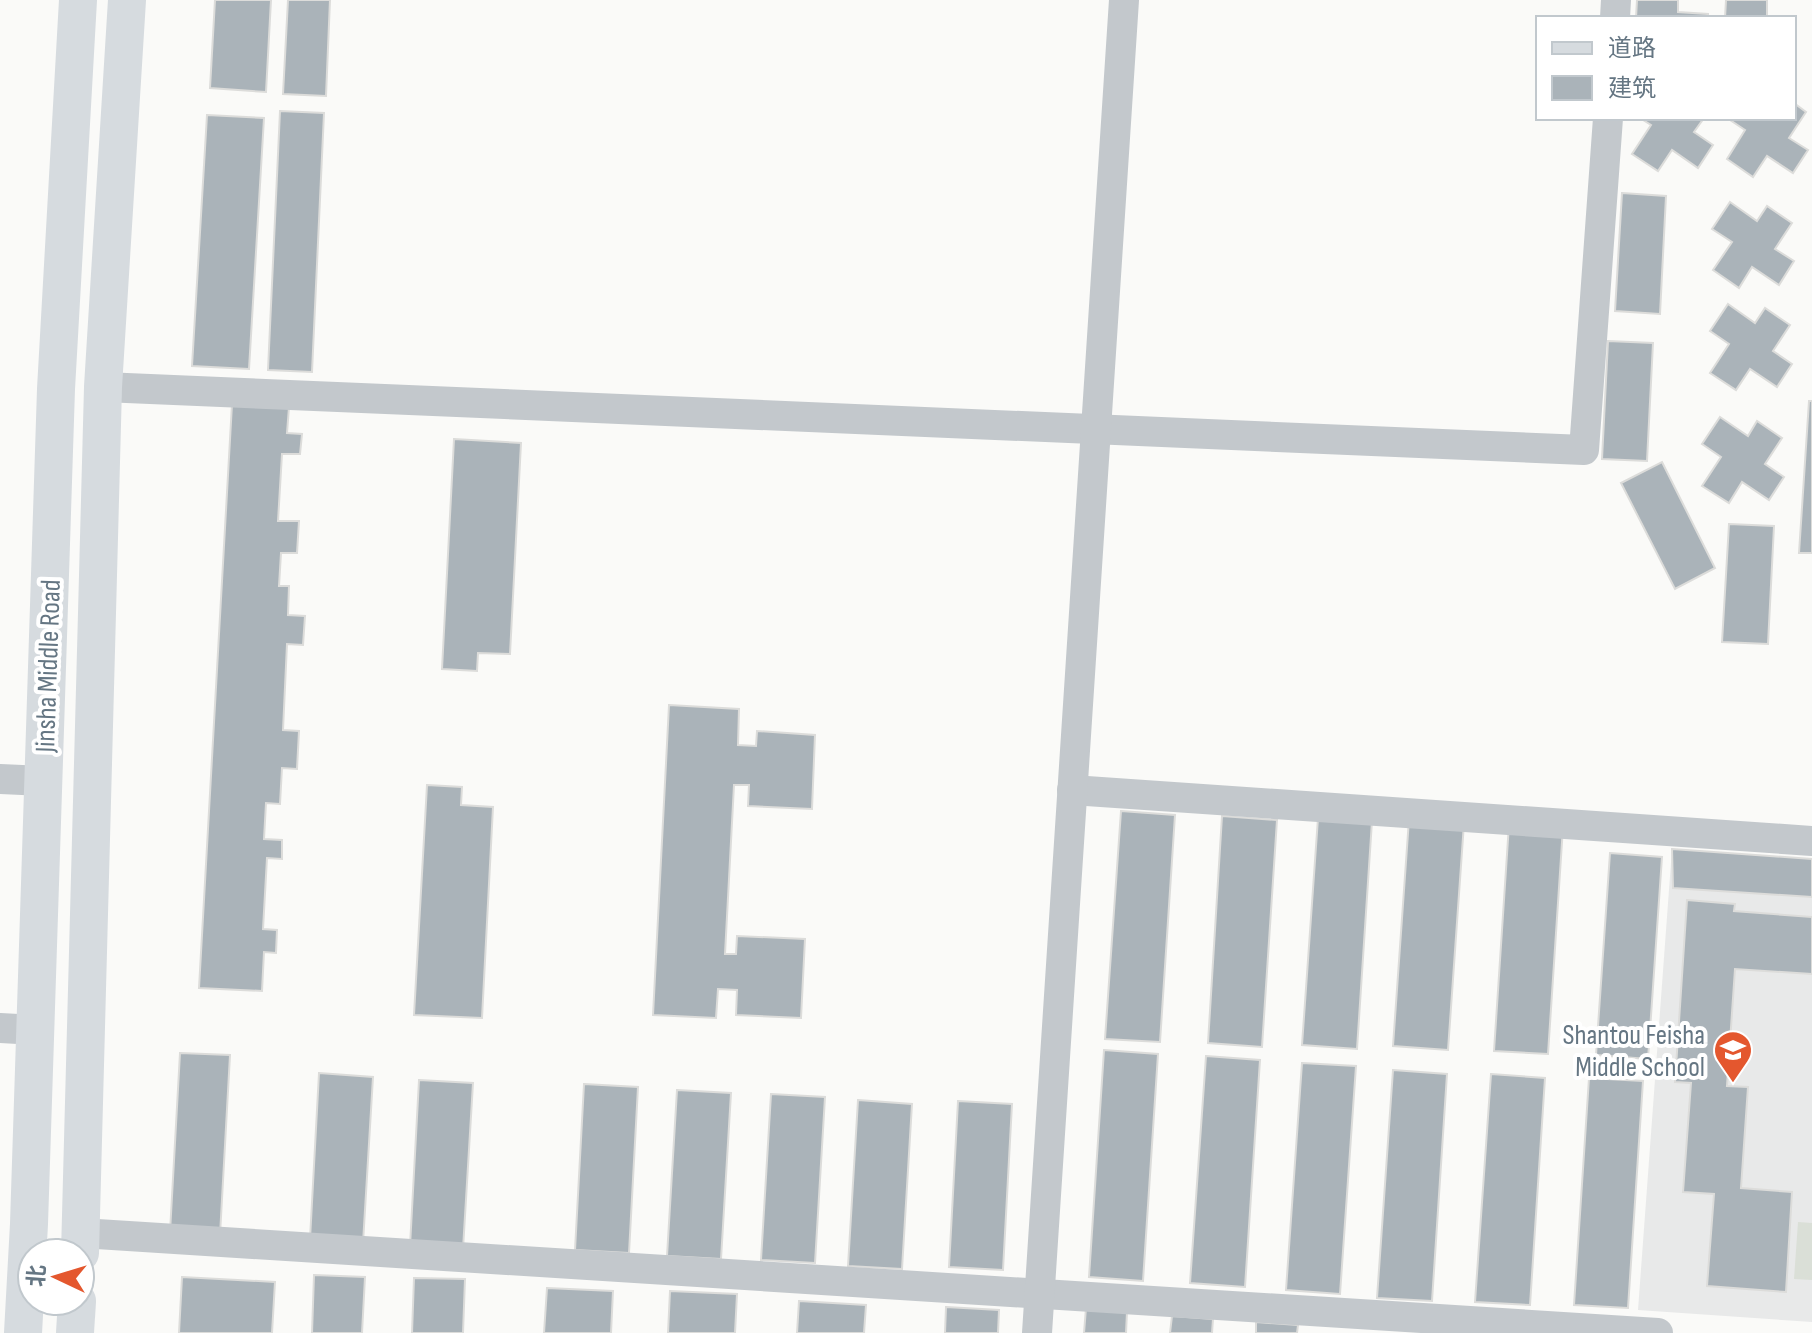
<svg xmlns="http://www.w3.org/2000/svg" width="1812" height="1333" font-family="'Sofia Sans Condensed','Noto Sans SC',sans-serif">
<style>
.built{fill:#e8e9e9}
.green{fill:#dadfd7}
.building{fill:#aab3b9;stroke:#dcdcda;stroke-width:2}
.lines{fill:none;stroke-linecap:round;stroke-linejoin:round}
.minor{stroke:#c3c8cc;stroke-width:30}
.major{stroke:#d6dbdf;stroke-width:38}
.labels{text-anchor:middle;stroke-width:8;stroke-linejoin:round;paint-order:stroke}
.street-label{font-size:28px;fill:#657683;stroke:#fff}
.poi-label{font-size:28px;fill:#657683;stroke:#fff;text-anchor:end}
</style>
<rect width="100%" height="100%" fill="#fafaf8"/>
<path class="built" d="M1672,849L1812,859V1322L1638,1310Z"/>
<path class="green" d="M1798,1222L1812,1223V1280L1794,1279Z"/>
<g class="building">
<path d="M215,0H271L266,92L210,88Z"/>
<path d="M288,0H330L326,96L283,94Z"/>
<path d="M1637,0H1678V12L1708,14V18H1636Z"/>
<path d="M1726,0H1767V18H1725Z"/>
<path d="M1794,103L1806,112L1789,138L1808,150L1793,173L1767,156L1753,177L1727,159L1745,130L1727,118H1794Z"/>
<path d="M280,111L324,113L312,372L268,370Z"/>
<path d="M207,115L264,118L249,369L192,366Z"/>
<path d="M1640,118H1704L1694,132L1713,145L1698,168L1672,150L1658,171L1632,154L1651,125Z"/>
<path d="M1622,193L1666,196L1660,314L1615,311Z"/>
<path d="M1730,202L1757,221L1767,206L1792,223L1775,249L1794,261L1779,285L1752,267L1739,288L1713,270L1732,242L1712,229Z"/>
<path d="M1728,304L1755,323L1765,308L1790,325L1773,351L1792,364L1777,387L1750,369L1736,390L1710,373L1729,344L1710,331Z"/>
<path d="M1608,341L1653,343L1647,461L1602,459Z"/>
<path d="M1809,401H1812V553H1799Z"/>
<path d="M232,404L289,407L287,433L302,434L300,454H282L278,521H299L297,553H281L279,586H289L288,615L305,616L303,645L287,644L283,730L299,731L297,769L282,768L280,804L266,803L264,839L282,840V859L267,858L263,929L277,930L276,953L264,952L262,991L199,988Z"/>
<path d="M1720,417L1748,436L1757,421L1782,438L1765,464L1784,477L1769,500L1742,482L1729,503L1702,486L1721,457L1702,444Z"/>
<path d="M454,439L521,443L510,654L478,653L477,671L442,669Z"/>
<path d="M1662,462L1715,568L1675,589L1621,483Z"/>
<path d="M1729,524L1774,526L1768,644L1722,642Z"/>
<path d="M669,705L739,709L738,745L756,746L757,731L815,735L812,809L748,806L749,785H734L725,954H736L737,936L805,939L801,1018L736,1015L737,990L718,989L716,1018L653,1015Z"/>
<path d="M427,785L462,787L461,805L493,807L482,1018L414,1015Z"/>
<path d="M1121,811L1175,815L1160,1042L1105,1039Z"/>
<path d="M1222,816L1277,820L1262,1047L1208,1043Z"/>
<path d="M1318,818L1372,821L1357,1049L1302,1045Z"/>
<path d="M1409,819L1464,823L1448,1050L1393,1046Z"/>
<path d="M1509,824L1563,827L1548,1054L1494,1051Z"/>
<path d="M1672,849L1812,859V897L1673,888Z"/>
<path d="M1610,853L1662,857L1648,1059L1596,1055Z"/>
<path d="M1687,900L1735,904L1734,911L1812,917V974L1735,969L1727,1086L1748,1087L1741,1188L1792,1192L1786,1292L1707,1286L1714,1194L1683,1192L1691,1083L1675,1082Z"/>
<path d="M1104,1050L1158,1054L1143,1281L1089,1277Z"/>
<path d="M180,1053L230,1055L220,1235L170,1232Z"/>
<path d="M1206,1056L1260,1060L1245,1287L1190,1283Z"/>
<path d="M1302,1063L1356,1066L1340,1294L1286,1290Z"/>
<path d="M1393,1070L1447,1074L1432,1301L1377,1298Z"/>
<path d="M319,1073L373,1077L363,1243L310,1239Z"/>
<path d="M1491,1074L1545,1078L1530,1305L1475,1302Z"/>
<path d="M1589,1078L1643,1081L1628,1308L1574,1305Z"/>
<path d="M419,1080L473,1083L463,1249L410,1246Z"/>
<path d="M584,1084L638,1087L629,1253L575,1250Z"/>
<path d="M677,1090L731,1093L721,1259L667,1256Z"/>
<path d="M771,1094L825,1097L815,1263L761,1260Z"/>
<path d="M858,1100L912,1104L902,1269L848,1266Z"/>
<path d="M958,1101L1012,1104L1003,1270L949,1267Z"/>
<path d="M314,1275L365,1277L362,1333H312Z"/>
<path d="M182,1277L275,1282L272,1333H179Z"/>
<path d="M414,1278L465,1279L463,1333H412Z"/>
<path d="M547,1288L613,1291L611,1333H544Z"/>
<path d="M670,1291L737,1294L735,1333H668Z"/>
<path d="M799,1301L866,1305L864,1333H797Z"/>
<path d="M946,1307L999,1310L998,1333H945Z"/>
<path d="M1086,1308L1127,1312L1126,1333H1084Z"/>
<path d="M1172,1316L1213,1319L1212,1333H1170Z"/>
<path d="M1256,1322L1298,1325L1297,1333H1256Z"/>
</g>
<g class="lines">
<g class="minor">
<path d="M1615,18L1616,0"/>
<path d="M103,387L1584,450L1608,118"/>
<path d="M0,779L44,781"/>
<path d="M1072,790L1812,841"/>
<path d="M0,1028L36,1030"/>
<path d="M81,1233L1658,1333"/>
<path d="M1037,1333L1124,0"/>
</g>
<g class="major">
<path d="M80,1253L103,387L127,0"/>
<path d="M23,1333L29,1224L56,389L78,0"/>
<path d="M75,1333L77,1301"/>
</g>
</g>
<defs>
<symbol id="school-pin" viewBox="-11 -11 22 30"><path d="M0 17L-7.5 6A9.5 9.5 0 1 1 7.5 6Z" fill="#e4572e" stroke="#fff"/><path d="M0-5L7-2L0 1L-7-2ZM-4 1L0 2.5L4 1V4Q0 6-4 4Z" fill="#fff"/></symbol>
</defs>
<g fill-rule="evenodd">
<use href="#school-pin" x="1711" y="1028" width="44" height="60"/>
</g>
<g class="labels">
<g class="street-label">
<text transform="translate(47 666) rotate(-88)" y="10">Jinsha Middle Road</text>
</g>
<g class="poi-label">
<text x="1705" y="1044">Shantou Feisha<tspan x="1705" dy="32">Middle School</tspan></text>
</g>
</g>
<rect x="1536" y="16" width="260" height="104" fill="#ffffff" stroke="#c1c8cd" stroke-width="2"/>
<rect x="1552" y="42" width="40" height="12" fill="#d6dbdf" stroke="#c1c8cd" stroke-width="2"/>
<text x="1608" y="56" font-size="24" fill="#657683">道路</text>
<rect x="1552" y="76" width="40" height="24" fill="#aab3b9" stroke="#c1c8cd" stroke-width="2"/>
<text x="1608" y="96" font-size="24" fill="#657683">建筑</text>
<g transform="translate(56 1277) rotate(274)"><circle r="38" fill="#ffffff" stroke="#c1c8cd" stroke-width="2"/>
<path d="M0-6L14 30L0 20L-14 30Z" fill="#e4572e"/>
<text y="-12" font-size="22" font-weight="bold" text-anchor="middle" fill="#657683">北</text>
</g>
</svg>
